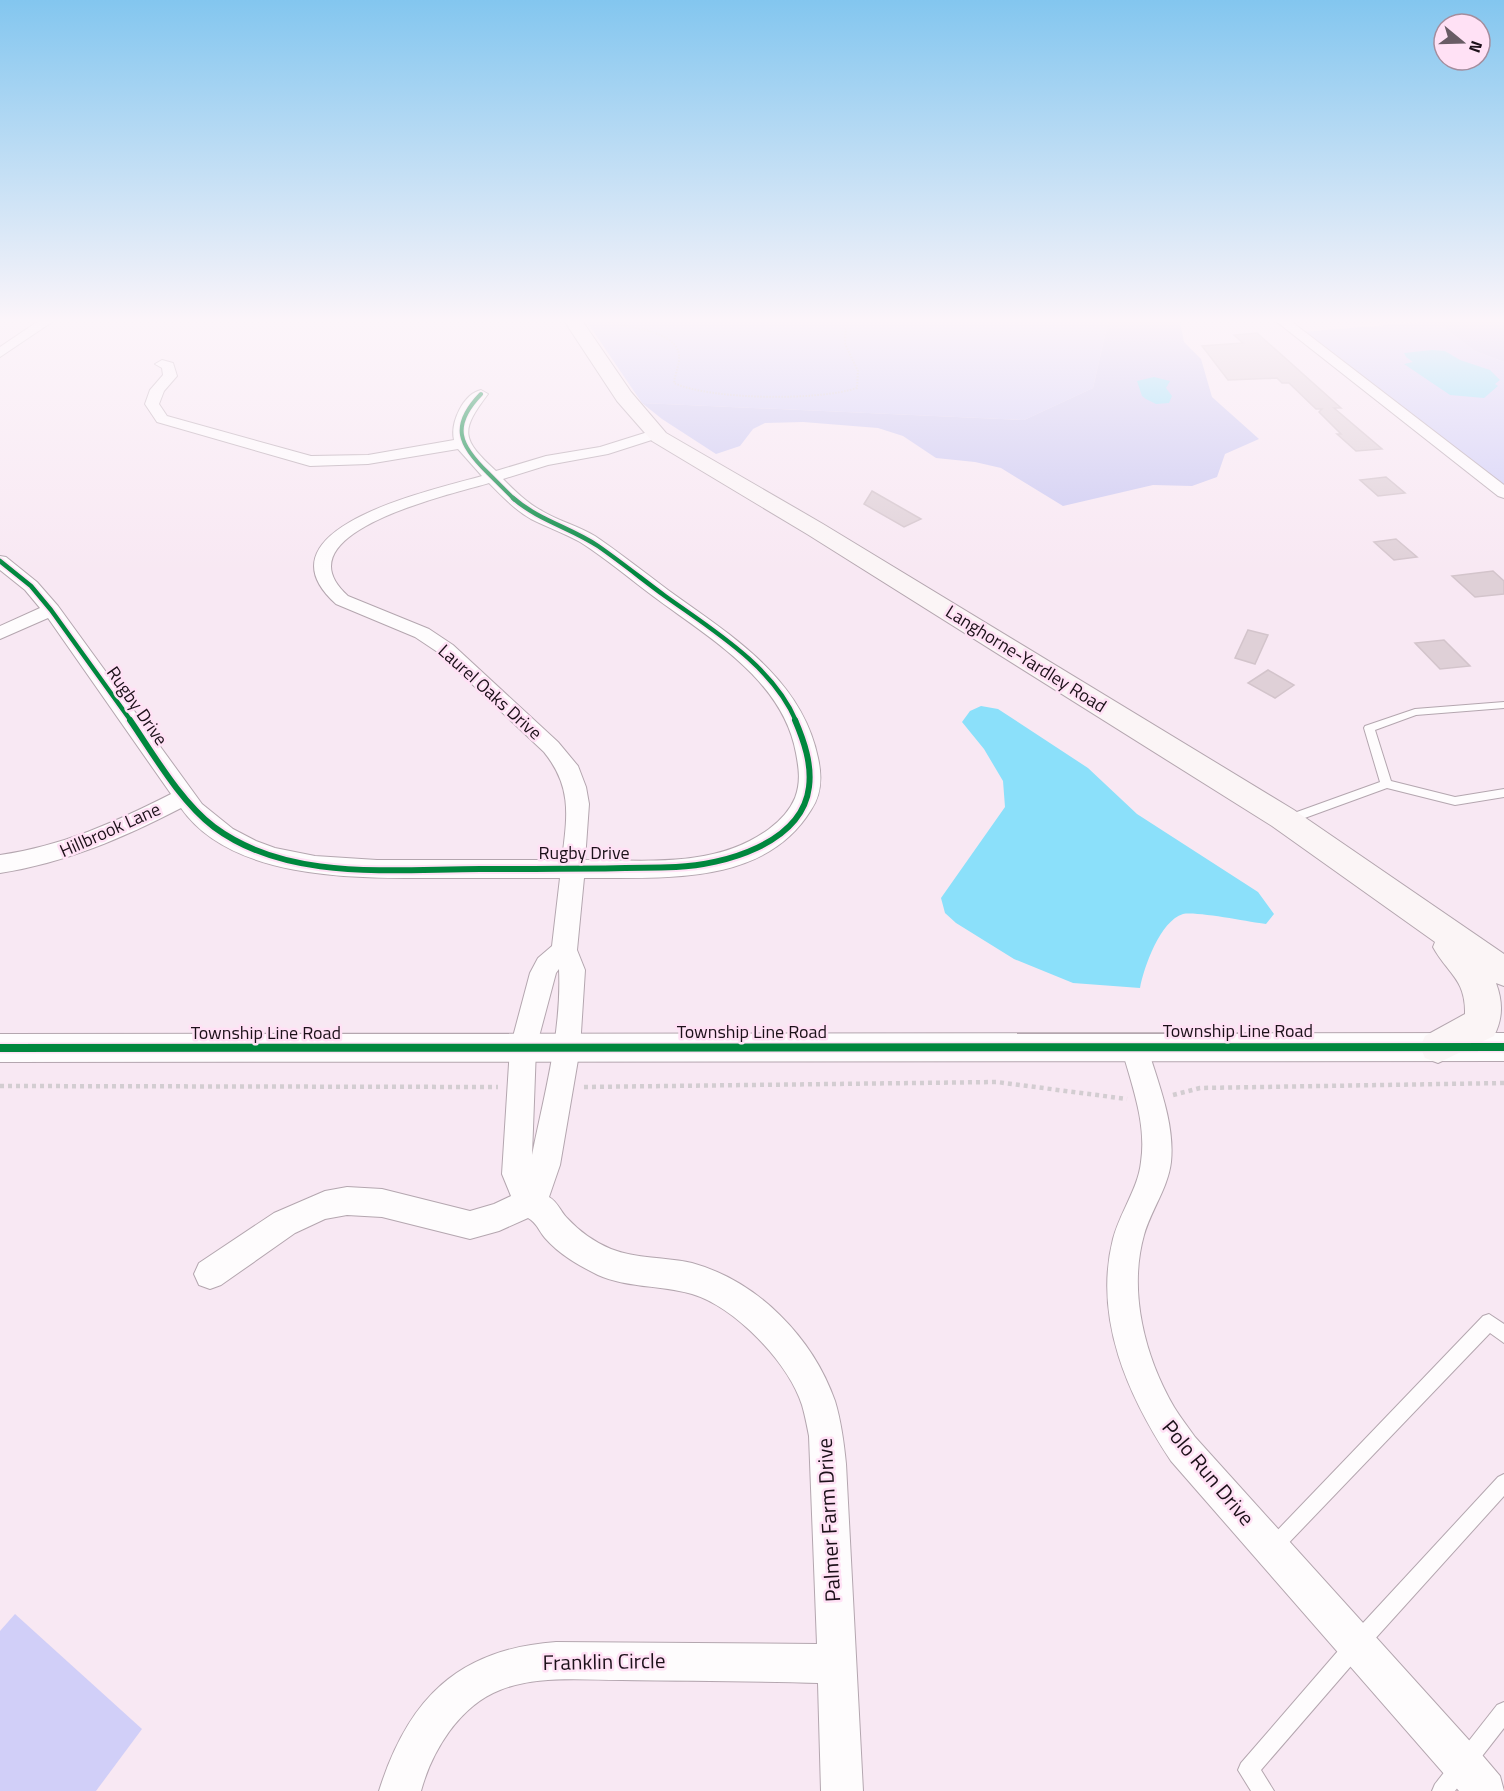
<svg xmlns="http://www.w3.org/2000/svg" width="1504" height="1791" font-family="'Titillium Web',sans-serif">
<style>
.green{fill:#d1cff8}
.forest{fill:#cbc9f2}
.water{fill:#8be0fa}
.building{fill:#dfd0d7;stroke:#d3c4cb;stroke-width:1.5}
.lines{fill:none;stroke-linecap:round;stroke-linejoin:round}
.service-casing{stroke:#b4a6af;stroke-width:2}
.minor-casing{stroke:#b4a6af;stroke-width:2}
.tertiary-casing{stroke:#b4a6af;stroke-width:2}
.secondary-casing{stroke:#b4a6af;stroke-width:2}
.path-far1{stroke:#d3cdd1;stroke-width:2;stroke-dasharray:1.5 1.5;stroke-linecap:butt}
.path{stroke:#d3cdd1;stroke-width:4.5;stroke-dasharray:4 4;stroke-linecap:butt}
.service{fill:#fefcfd;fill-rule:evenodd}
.minor{fill:#fefcfd;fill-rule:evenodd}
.tertiary{fill:#fefcfd;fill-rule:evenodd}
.secondary{fill:#fbf5f6;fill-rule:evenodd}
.cycleway-far3-casing{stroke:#ffe1f5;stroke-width:6}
.cycleway-far2-casing{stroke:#ffe1f5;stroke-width:8}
.cycleway-far1-casing{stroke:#ffe1f5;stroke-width:10}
.cycleway-casing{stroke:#ffe1f5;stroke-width:11}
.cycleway-far3{stroke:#00873e;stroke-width:4}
.cycleway-far2{stroke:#00873e;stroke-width:4.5}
.cycleway-far1{stroke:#00873e;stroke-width:6}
.cycleway{stroke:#00873e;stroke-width:8}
.labels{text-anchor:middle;stroke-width:5;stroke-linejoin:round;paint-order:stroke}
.street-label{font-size:18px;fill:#1c1019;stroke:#ffe1f5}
.near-street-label{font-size:21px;fill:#1c1019;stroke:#ffe1f5}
</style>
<rect width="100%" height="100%" fill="#f8e8f3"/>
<g class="green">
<path d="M587,322H1108L1093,388L1024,420L642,403Z"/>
<path d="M1422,322H1436L1475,351L1504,362V487L1303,332Z"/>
<path d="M15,1614L142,1729L96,1791H0V1631Z"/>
</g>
<g class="forest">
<path d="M1108,322H1180L1184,342L1201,359L1212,397L1259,439L1225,454L1217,477L1192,486L1153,485L1063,506L1001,468L975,462L936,458L903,436L878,428L803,422L765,423L753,429L740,446L716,454L662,419L642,403L1024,420L1093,388Z"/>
<path d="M1436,322H1504V362L1475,351Z"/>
</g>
<g class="water">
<path d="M1432,350L1445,351L1460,360L1490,370L1500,380L1495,384L1498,386L1484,398L1450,395L1404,364L1413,362L1406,357L1404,353Z"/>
<path d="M1154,377L1170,381L1166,388L1172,396L1169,403L1156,404L1146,399L1142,396L1137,381Z"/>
<path d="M981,706L998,709L1088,768L1137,814L1258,892L1274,914L1266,924C1250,922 1196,911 1183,914C1160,921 1144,967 1140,988L1073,983L1014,959L956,923L945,913L941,898L1005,807L1003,781L984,749L962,722L970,711Z"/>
</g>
<g class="building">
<path d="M1257,333L1341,408H1334L1382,449L1356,451L1337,434H1341L1319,412L1322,409H1316L1289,383H1282L1277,378L1228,380L1202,346L1243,343L1234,335Z"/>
<path d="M1386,477L1405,493L1378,496L1360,480Z"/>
<path d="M872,491L921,519L904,527L864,504Z"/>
<path d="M1396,539L1417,557L1394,560L1374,542Z"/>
<path d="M1493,571L1504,581V594L1475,597L1452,576Z"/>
<path d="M1248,630L1268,635L1255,664L1235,658Z"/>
<path d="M1444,640L1470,666L1440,669L1415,643Z"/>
<path d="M1268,670L1294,685L1275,698L1248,683Z"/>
</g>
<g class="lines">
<defs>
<g id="service">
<path d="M1504,702V708L1416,715L1375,730L1391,781L1455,797L1504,789V797L1455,805L1387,788L1291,823H1283L1281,820L1283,817L1380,782L1364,728L1365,726L1415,709Z"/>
<path d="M1489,1314L1504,1324V1343L1490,1333L1280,1552L1274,1555L1268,1552L1265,1546L1268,1540L1483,1316Z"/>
<path d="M1504,1474V1496L1364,1651L1261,1770L1274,1791H1251L1238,1770L1241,1763L1350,1637L1498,1477Z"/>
<path d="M1504,1702V1728L1455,1791H1432L1435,1784L1497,1705Z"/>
</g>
<g id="minor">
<path d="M37,322H52L0,357V347Z"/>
<path d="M1277,322H1292L1504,485V498L1498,496Z"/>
<path d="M162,360L173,363L177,376L164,391L159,404L167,416L311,456L368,455L454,440C450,423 463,394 481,390L488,394C460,431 461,439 496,471L546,456L600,447L651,431H661L664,434L661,437L608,454L548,465L503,479C515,491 527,503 542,511C559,521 578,526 595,536C620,553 644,572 668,590C729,634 802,678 818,758C822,776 822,794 811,810C764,887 662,877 584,878L577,950L585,970L580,1048L560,1165L549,1197C558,1202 560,1211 567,1218C579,1231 594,1242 611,1249C636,1259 666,1257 692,1263C758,1281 813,1338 835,1401C841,1421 844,1443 846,1464L863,1791H821L818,1683C753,1681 687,1681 622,1680C583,1680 537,1675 500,1690C459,1706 432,1751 421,1791H379C408,1699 458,1649 556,1642L817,1644L809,1436C807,1426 805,1415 802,1405C788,1362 735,1307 692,1294C661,1285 627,1288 598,1275C578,1265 560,1255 545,1238C539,1231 537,1223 528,1218L499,1231L470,1239L382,1217L347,1215L325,1219L295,1233L221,1285L210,1289L199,1285L194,1274L199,1263L274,1213L325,1191L347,1187L382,1189L470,1211L494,1204L511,1196L502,1174L510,1048L530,973L538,958L552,946L560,878C519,878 478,878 437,878C358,878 232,881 181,808C123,838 65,863 0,873V855C62,846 116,822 171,794L48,618L0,639V626L40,608L25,590L0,570V556L6,557L37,582L58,606L202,804L233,829L256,841L275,848L315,856L377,860H562C567,817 573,788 544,752L439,653L415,637L336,604C251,528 437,489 482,476L458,449L368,464L310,466L157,422L145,404L150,390L163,375L162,368L155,364ZM489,483C502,496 515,510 531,519C547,527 564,533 580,542C607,559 631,580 657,599C711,639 783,681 796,753C799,769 801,782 795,798C790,810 780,821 769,829C716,868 648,860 585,860L589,804L586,787L578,766L558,742L453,645L429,629L348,596C276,532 454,494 489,483ZM559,969C562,1032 544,1095 532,1155L536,1048L556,973Z"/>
<path d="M1134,1035L1143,1038L1147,1046C1158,1083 1175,1123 1171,1162C1168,1188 1151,1210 1144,1235C1128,1292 1145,1357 1174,1407C1180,1417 1188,1427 1195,1437L1477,1749L1500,1776L1504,1791H1459L1171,1461C1128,1396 1093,1318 1113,1239C1120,1212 1138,1189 1141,1162C1147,1123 1131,1083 1121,1046L1125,1038Z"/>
</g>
<path id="tertiary" d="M1504,1033V1061L0,1062V1034Z"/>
<path id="secondary" d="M565,322H583L631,392L666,433L823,524L1294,810L1504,954V986L1496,983C1503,1002 1503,1018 1494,1036L1438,1063L1425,1058L1420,1047L1425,1036L1465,1014C1466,979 1447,973 1433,947L1435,942L1272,826L807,534L652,441L617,401Z"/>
</defs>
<use href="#service" class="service-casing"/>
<use href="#minor" class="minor-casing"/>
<use href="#tertiary" class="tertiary-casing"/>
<use href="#secondary" class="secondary-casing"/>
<path class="path-far1" d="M609,322C628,328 676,330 679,355C680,364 675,374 674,383C711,400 818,401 857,388L858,371L845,344L846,322"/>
<g class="path">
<path d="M0,1086L498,1087"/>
<path d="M584,1087L997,1082L1127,1099"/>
<path d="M1173,1095L1200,1088L1504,1083"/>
</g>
<use href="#service" class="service"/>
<use href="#minor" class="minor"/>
<use href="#tertiary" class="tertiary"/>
<use href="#secondary" class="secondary"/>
<defs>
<path id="cycleway-far3" d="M481,394C450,426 459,445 488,473C497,482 506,491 515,500"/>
<g id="cycleway-far2">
<path d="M513,498C538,520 571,528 598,546C621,562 642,579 665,596C711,629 773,666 796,721"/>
<path d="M0,561L31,586L51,610L131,721"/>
</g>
<path id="cycleway-far1" d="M130,720C154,755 180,801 214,827C288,882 393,869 480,869C545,869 611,869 676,867C723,865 802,844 809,787C812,764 804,741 795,720"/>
<path id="cycleway" d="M0,1048L1504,1047"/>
</defs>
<use href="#cycleway-far3" class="cycleway-far3-casing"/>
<use href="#cycleway-far2" class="cycleway-far2-casing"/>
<use href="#cycleway-far1" class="cycleway-far1-casing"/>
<use href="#cycleway" class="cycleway-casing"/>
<use href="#cycleway-far3" class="cycleway-far3"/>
<use href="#cycleway-far2" class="cycleway-far2"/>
<use href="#cycleway-far1" class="cycleway-far1"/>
<use href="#cycleway" class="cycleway"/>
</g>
<linearGradient id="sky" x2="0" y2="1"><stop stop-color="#83c6ef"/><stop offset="0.56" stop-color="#fcf5fa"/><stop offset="1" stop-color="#fcf5fa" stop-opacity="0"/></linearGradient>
<rect width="1504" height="573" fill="url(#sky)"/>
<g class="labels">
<g class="street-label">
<text transform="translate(1026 659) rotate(32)" y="6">Langhorne-Yardley Road</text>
<text transform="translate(490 692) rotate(42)" y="6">Laurel Oaks Drive</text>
<text transform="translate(137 706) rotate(55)" y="6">Rugby Drive</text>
<text transform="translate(110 830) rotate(-24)" y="6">Hillbrook Lane</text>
<text x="584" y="859">Rugby Drive</text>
<text x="1238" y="1037">Township Line Road</text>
<text x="752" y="1038">Township Line Road</text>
<text x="266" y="1039">Township Line Road</text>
</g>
<g class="near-street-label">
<text transform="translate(1208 1473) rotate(50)" y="7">Polo Run Drive</text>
<text transform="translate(829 1520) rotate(-93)" y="7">Palmer Farm Drive</text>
<text transform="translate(604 1662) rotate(-1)" y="7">Franklin Circle</text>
</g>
</g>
<g transform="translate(1462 42) rotate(109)"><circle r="28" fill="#ffe1f5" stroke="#a48d9d" stroke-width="1.5"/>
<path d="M0-4.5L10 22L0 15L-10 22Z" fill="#695c65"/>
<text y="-9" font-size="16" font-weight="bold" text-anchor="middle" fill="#1c1019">N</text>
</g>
</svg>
